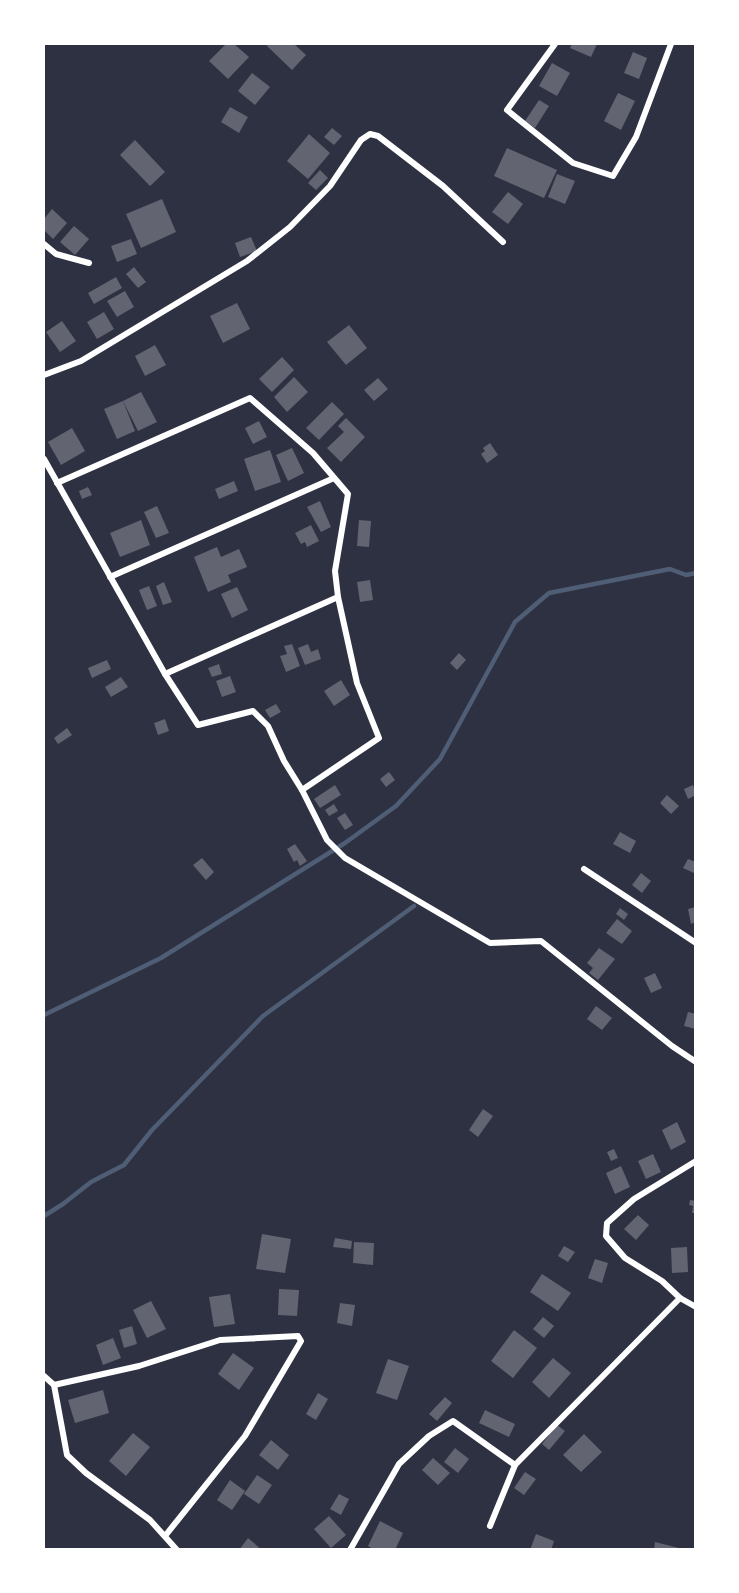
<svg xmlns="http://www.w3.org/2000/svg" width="739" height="1593" font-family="Bitter,serif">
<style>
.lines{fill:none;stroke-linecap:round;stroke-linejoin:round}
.stream{stroke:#4f5d75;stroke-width:4.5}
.building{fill:#626471}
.minor{stroke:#fff;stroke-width:6}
</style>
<rect width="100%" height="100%" fill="#2d3142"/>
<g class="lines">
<g class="stream">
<path d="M44,1015L161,958L345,843L396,806L440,759L515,622L549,593L670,569L686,575L696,573"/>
<path d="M44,1216L63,1204L91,1182L124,1165L152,1130L263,1016L414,906"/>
</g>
</g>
<g class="building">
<path d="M226,44H234L249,57L228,79L209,61Z"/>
<path d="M269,44H294L306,55L292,70L267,46Z"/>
<path d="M572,44H597L591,57L570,48Z"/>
<path d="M633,52L647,58L639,79L624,73Z"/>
<path d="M552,63L570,73L557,96L539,86Z"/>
<path d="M252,73L270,87L255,105L238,91Z"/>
<path d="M618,93L635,101L621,130L604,121Z"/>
<path d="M539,100L549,106L535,128L525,121Z"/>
<path d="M230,107L248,117L239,133L221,122Z"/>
<path d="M332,128L342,136L334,145L324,137Z"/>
<path d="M309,134L330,153L308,179L287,161Z"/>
<path d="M135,140L165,172L150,186L120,155Z"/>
<path d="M507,148L557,170L544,198L494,176Z"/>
<path d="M320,170L328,178L316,190L308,183Z"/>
<path d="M557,174L575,181L565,204L548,197Z"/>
<path d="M508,192L523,204L508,224L492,212Z"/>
<path d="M162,199L176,232L141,248L126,214Z"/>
<path d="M52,209L67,223L53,239L44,230V219Z"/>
<path d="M74,226L89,239L75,255L60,242Z"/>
<path d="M251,237L257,251L240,257L235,243Z"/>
<path d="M131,239L137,254L117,262L111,246Z"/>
<path d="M134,267L146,282L138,288L126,274Z"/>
<path d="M116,277L122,288L94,304L88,293Z"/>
<path d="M125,291L134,307L117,317L107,301Z"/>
<path d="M237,303L250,329L223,343L210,316Z"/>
<path d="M104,312L114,329L97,339L87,322Z"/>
<path d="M62,321L76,341L60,352L46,332Z"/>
<path d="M349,325L367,348L346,365L327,342Z"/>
<path d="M155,345L166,365L145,376L135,356Z"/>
<path d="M282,357L294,370L272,392L259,379Z"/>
<path d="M294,377L308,392L287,412L274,397Z"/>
<path d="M378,378L388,389L374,401L364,390Z"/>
<path d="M141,392L157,422L138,431L123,401Z"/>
<path d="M123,401L135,431L117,439L104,409Z"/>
<path d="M332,402L344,414L319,440L306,428Z"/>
<path d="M346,418L365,437L341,462L327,448L344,432L338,426Z"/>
<path d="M259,421L267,437L253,444L245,428Z"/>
<path d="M72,428L85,451L61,465L48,442Z"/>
<path d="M490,443L498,455L487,463L481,454L485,451L483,448Z"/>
<path d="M292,448L304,473L288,481L276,455Z"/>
<path d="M270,450L281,482L255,491L244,459Z"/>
<path d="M234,481L238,491L219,499L215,489Z"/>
<path d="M88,487L92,495L82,499L79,491Z"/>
<path d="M320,501L331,527L321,532L307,507Z"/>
<path d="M157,506L169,533L156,538L144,512Z"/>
<path d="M141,520L150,545L120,557L110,533Z"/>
<path d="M359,520L371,521L369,547L357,546Z"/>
<path d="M311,525L319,541L307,547L305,542L301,544L295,533Z"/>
<path d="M217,547L221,557L239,549L247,567L228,575L231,582L208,592L194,557Z"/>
<path d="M370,580L373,600L360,602L357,582Z"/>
<path d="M164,582L172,602L163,605L156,586Z"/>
<path d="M149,586L157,606L147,610L139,590Z"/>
<path d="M237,587L248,610L232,618L221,594Z"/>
<path d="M292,644L300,666L286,672L280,656L287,654L284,646Z"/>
<path d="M308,644L311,652L318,649L321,659L305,665L298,648Z"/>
<path d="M459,653L466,660L457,670L450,663Z"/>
<path d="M107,660L111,669L92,678L88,668Z"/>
<path d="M219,664L222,674L212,677L208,668Z"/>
<path d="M230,676L236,692L222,697L216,681Z"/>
<path d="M121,677L128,687L111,697L105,687Z"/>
<path d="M341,680L350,695L334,706L324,691Z"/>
<path d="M276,704L281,712L270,718L265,710Z"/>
<path d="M165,719L169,731L158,735L154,723Z"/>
<path d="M67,728L72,735L58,744L54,738Z"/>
<path d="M389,772L395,780L386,787L380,779Z"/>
<path d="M335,785L341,795L320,808L314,799Z"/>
<path d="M693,785L696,795L688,799L684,789Z"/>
<path d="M667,795L679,806L671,814L660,803Z"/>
<path d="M334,804L338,811L329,816L325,810Z"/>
<path d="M345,813L353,825L345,830L337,818Z"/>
<path d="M620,832L636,841L630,853L613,844Z"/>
<path d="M295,844L307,861L300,866L297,860L294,862L287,849Z"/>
<path d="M202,858L214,872L206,880L193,865Z"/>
<path d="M688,859L696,862V874L683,868Z"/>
<path d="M641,873L651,881L642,893L632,885Z"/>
<path d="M696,907V922L691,924L688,909Z"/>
<path d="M620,908L628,914L624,920L616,914Z"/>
<path d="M617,919L632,931L622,944L606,933Z"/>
<path d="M599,948L615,959L598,980L589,973L593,968L587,963Z"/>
<path d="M655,973L662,988L651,993L644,978Z"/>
<path d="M596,1006L612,1018L602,1030L587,1019Z"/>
<path d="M688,1012L696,1014V1029L684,1026Z"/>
<path d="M483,1109L493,1116L478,1137L469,1130Z"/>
<path d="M677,1122L686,1142L671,1150L662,1130Z"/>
<path d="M614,1149L618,1158L611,1161L607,1152Z"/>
<path d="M653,1154L661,1172L646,1179L638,1161Z"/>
<path d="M621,1166L630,1187L615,1194L606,1173Z"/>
<path d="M690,1200L696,1201V1213H692L693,1206L689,1205Z"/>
<path d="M638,1215L649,1225L636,1240L624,1229Z"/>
<path d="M262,1234L291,1239L285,1273L256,1269Z"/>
<path d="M335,1238L352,1241L351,1249L333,1247Z"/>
<path d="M354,1242L374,1243L373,1265L353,1263Z"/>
<path d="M564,1246L575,1252L568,1262L558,1256Z"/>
<path d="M687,1247L688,1272L672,1273L671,1248Z"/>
<path d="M595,1259L608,1263L602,1283L588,1278Z"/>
<path d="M542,1274L571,1293L558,1311L530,1292Z"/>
<path d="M279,1289L299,1290L297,1316L278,1315Z"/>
<path d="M230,1294L235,1324L214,1327L209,1297Z"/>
<path d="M151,1301L166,1329L147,1338L133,1310Z"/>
<path d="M340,1303L355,1305L352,1326L337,1323Z"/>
<path d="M543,1317L554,1326L544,1338L533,1329Z"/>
<path d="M132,1326L137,1344L124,1348L119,1330Z"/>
<path d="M514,1330L537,1348L513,1378L491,1361Z"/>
<path d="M113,1338L121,1358L103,1365L96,1345Z"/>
<path d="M233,1353L254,1368L239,1390L218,1374Z"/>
<path d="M553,1358L571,1373L549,1398L532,1382Z"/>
<path d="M388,1359L409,1366L397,1400L376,1393Z"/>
<path d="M103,1390L109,1413L75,1423L68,1400Z"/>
<path d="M318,1393L328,1399L316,1420L306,1414Z"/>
<path d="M445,1397L452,1403L437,1421L429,1414Z"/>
<path d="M485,1410L515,1424L509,1437L479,1423Z"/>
<path d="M557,1425L565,1431L549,1450L542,1444Z"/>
<path d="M133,1433L150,1447L126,1476L109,1461Z"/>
<path d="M584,1434L602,1452L581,1472L563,1455Z"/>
<path d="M271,1440L289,1455L278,1470L259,1455Z"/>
<path d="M455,1448L469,1459L458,1473L444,1462Z"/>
<path d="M433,1458L450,1473L438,1485L422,1470Z"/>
<path d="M525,1472L536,1479L524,1495L514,1488Z"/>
<path d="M257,1475L272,1485L259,1504L244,1494Z"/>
<path d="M230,1480L245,1491L232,1510L217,1500Z"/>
<path d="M339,1494L349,1499L341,1515L330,1509Z"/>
<path d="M329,1516L346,1535L331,1548L314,1529Z"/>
<path d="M380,1521L403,1533L395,1550H375L368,1546Z"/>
<path d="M536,1534L554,1541L551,1550H530Z"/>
<path d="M248,1538L262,1550H239Z"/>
<path d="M655,1542L683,1549V1550H654Z"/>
</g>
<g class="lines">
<g class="minor">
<path d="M555,44L507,110L573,163L613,176L636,137L671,44"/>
<path d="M44,244L56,254L89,263"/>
<path d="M44,375L81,361L247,261L290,227L330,186L361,140L370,134L378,136L443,186L503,242"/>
<path d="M44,459L165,674L198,725L253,711L268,726L284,761L302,790L327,840L345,858L490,943L541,941L672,1046L696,1062"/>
<path d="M57,483L250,398L313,453L348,494L335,571L338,597L357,683L379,738L302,790"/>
<path d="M110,577L334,478"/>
<path d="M165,674L338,597"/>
<path d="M584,869L696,943"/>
<path d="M680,1298L696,1307"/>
<path d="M44,1376L54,1385L67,1455L86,1473L150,1520L177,1550"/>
<path d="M54,1385L139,1366L220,1340L298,1336L301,1341L245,1436L165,1536"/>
<path d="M515,1465L680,1298L662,1281L625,1258L606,1236L607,1223L634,1199L696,1161"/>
<path d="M350,1550L399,1464L429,1436L453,1421L515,1465L490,1526"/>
</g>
</g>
<rect width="739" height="1593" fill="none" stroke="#ffffff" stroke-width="90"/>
</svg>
